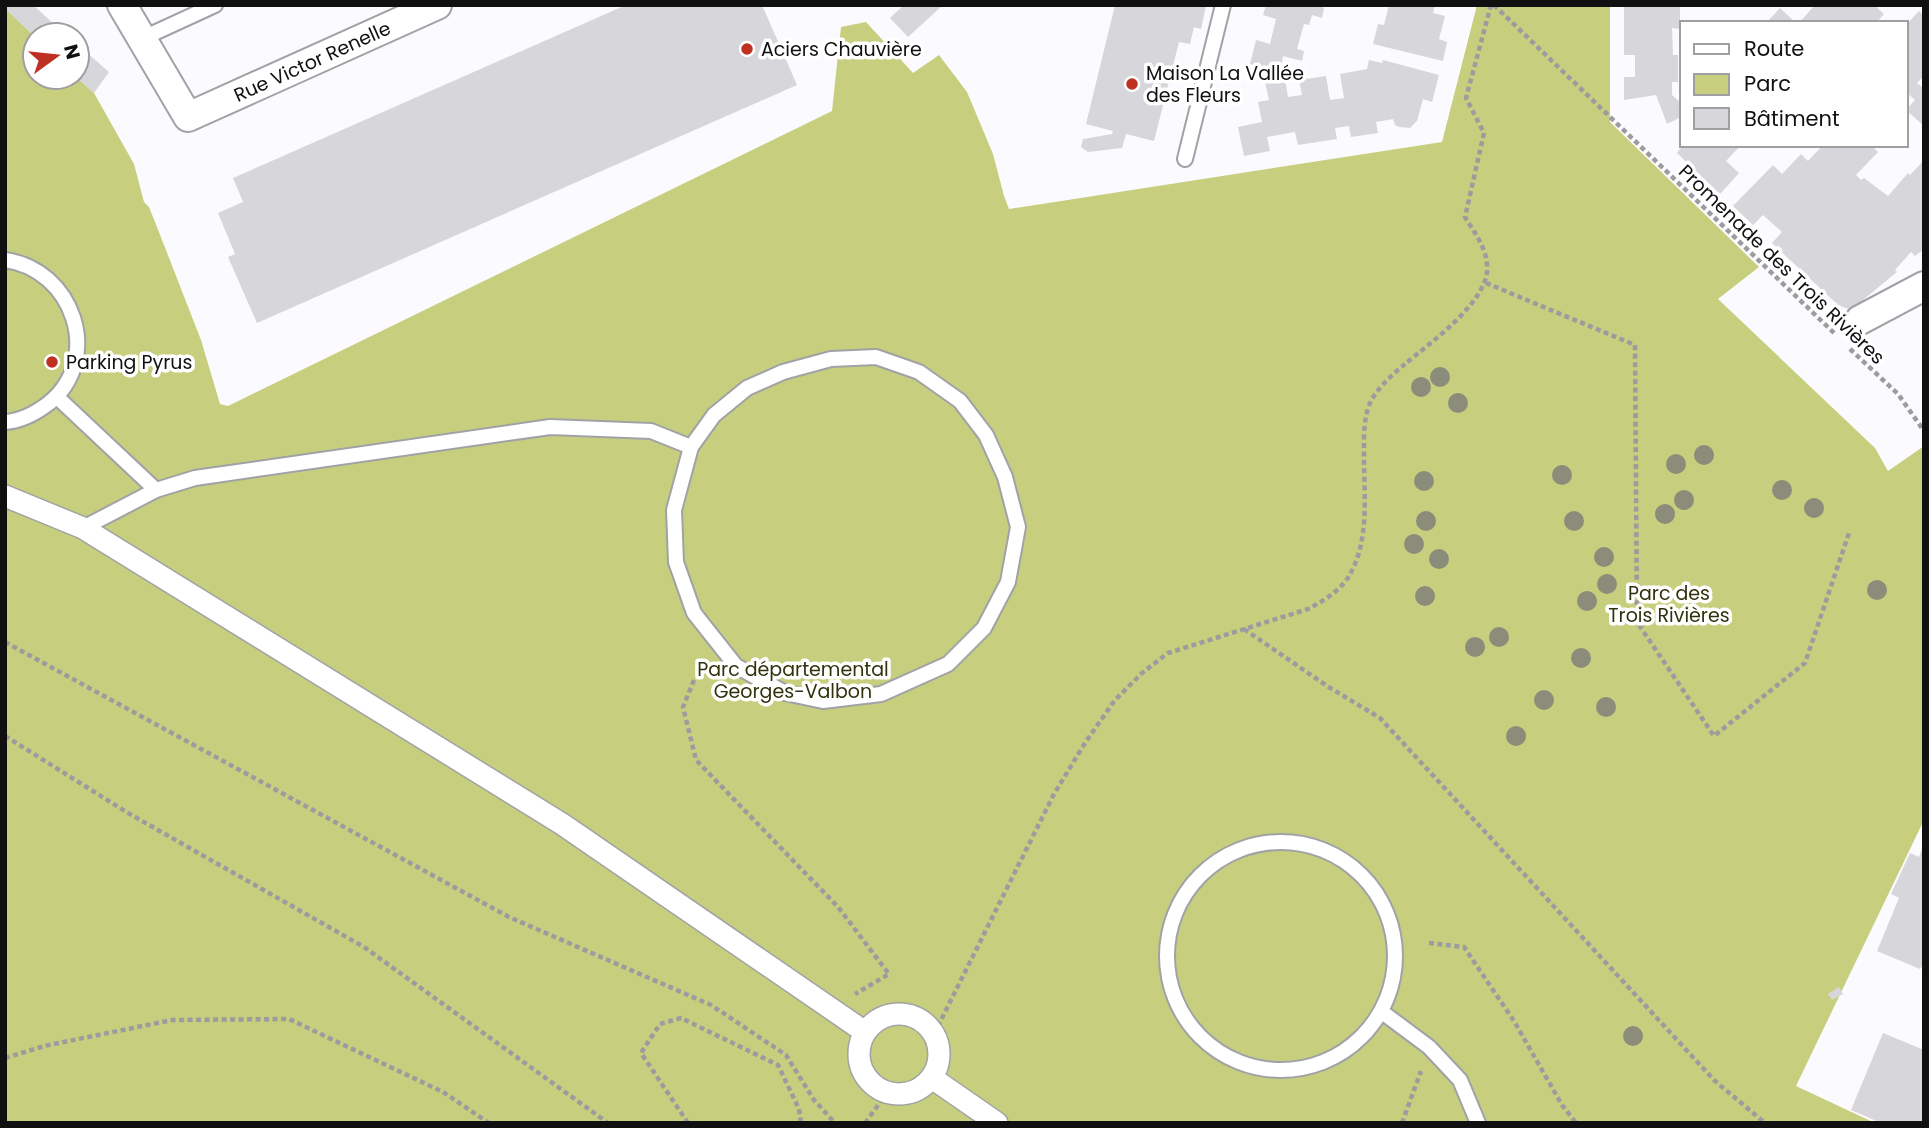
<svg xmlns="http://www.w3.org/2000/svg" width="1929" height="1128" font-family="Poppins,sans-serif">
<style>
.green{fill:#c7cf7e}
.building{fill:#d7d6da}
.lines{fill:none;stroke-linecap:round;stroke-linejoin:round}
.service-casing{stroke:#a1a2a6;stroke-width:18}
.pedestrian-casing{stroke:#a1a2a6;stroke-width:24}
.minor-casing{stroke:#a1a2a6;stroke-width:32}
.path{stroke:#9c9c9f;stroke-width:4.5;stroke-dasharray:5 3.5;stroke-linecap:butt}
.service{stroke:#fff;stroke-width:14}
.pedestrian{stroke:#fff;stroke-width:21}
.minor{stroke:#fff;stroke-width:28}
.tree{fill:#8b8c79}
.poi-dot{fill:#be3122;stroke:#fff;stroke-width:2.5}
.labels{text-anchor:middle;stroke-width:7;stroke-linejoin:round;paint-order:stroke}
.poi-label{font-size:19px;fill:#101011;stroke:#fff;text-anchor:start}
.street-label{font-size:19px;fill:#101011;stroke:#fff}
.park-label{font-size:19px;fill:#30320c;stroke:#fff}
</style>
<rect width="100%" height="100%" fill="#fbfbff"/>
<path class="green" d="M1477,5H1610V122L1759,267L1718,299L1875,448L1888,471L1924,446V820L1796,1086L1875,1123H5V8L35,37V77H76L94,93L134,164L144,202L149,207L157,227L201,340L220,404L228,406L832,111L841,27L866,22L913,73L939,55L967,92L993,154L1004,196L1009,209L1442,142Z"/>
<g class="building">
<path d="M5,5H33L66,35H35V37L5,8Z"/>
<path d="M626,5H762L797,85L257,323L228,257L235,254L218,213L243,202L233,178Z"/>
<path d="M904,5H943L908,37L890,18Z"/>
<path d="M1115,5L1206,6L1201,29L1194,27L1190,44L1179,42L1154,141L1126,134L1122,148L1088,152L1081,147L1083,139L1112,134L1113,131L1086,124Z"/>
<path d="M1266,5H1320L1324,8L1322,18L1312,15L1309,25L1304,24L1297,49L1304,51L1302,61L1283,56L1282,62L1288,97L1302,95L1299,80L1326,76L1330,100L1344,98L1340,74L1367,69L1369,60L1382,63L1383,60L1439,75L1432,102L1423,99L1417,121L1410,128L1399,127L1395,125L1393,119L1376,122L1378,133L1351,137L1349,126L1335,128L1337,139L1298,145L1295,132L1267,137L1270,151L1244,156L1238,127L1262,122L1258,102L1269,100L1262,69L1250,64L1256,40L1270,44L1276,19L1263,15Z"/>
<path d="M1389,5H1435L1433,13L1445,16L1439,39L1447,42L1443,61L1373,44L1378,24L1384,25Z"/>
<path d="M1624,5H1680V29L1672,28L1673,55H1678V82H1672V95L1682,104V122L1679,118L1667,124L1656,95L1624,100V77H1635V55H1624Z"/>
<path d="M1815,5H1874L1884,14L1876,23H1799Z"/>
<path d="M1780,8L1796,23H1766Z"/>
<path d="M1919,11L1924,16V76L1917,83L1924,89V126L1906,110L1915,100L1906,92V49L1908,47L1906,45V25Z"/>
<path d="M77,44L109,72L94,93L77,78Z"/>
<path d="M1683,145H1741L1726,161L1739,173L1720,194L1677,153Z"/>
<path d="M1823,145H1871L1878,152L1856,175L1861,180L1864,178L1888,196L1908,173L1910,175L1924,160V249L1915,256L1911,252L1895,270L1897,272L1851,310L1838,305L1772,243L1782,232L1763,215L1753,225L1733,206L1773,165L1782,174L1801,154L1808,161Z"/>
<path d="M1924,844V963L1920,969L1877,951L1899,898L1891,894L1910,853L1919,857Z"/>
<path d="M1839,987L1843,994L1832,1000L1828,994Z"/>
<path d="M1883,1033L1924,1050V1123H1881L1851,1110Z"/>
</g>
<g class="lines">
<defs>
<g id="service">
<path d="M141,39L215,5"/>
<path d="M1185,159L1223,5"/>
<path d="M5,260C73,269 104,358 49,403C36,413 22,421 5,422"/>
<path d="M57,397L156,490"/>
<path d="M83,528L156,490L195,478L550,427L651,431L691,447L674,510L676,562L694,613L736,666L785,693L823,701L881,694L948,664L984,628L1008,582L1018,527L1005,477L986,435L960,401L919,372L876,357L831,359L783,372L747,388L714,415L691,447"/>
<circle cx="1281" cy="956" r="114"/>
<path d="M1382,1012L1429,1047L1460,1080L1478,1123"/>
</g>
<g id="pedestrian">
<path d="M5,496L83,528L562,824L865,1032"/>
<circle cx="899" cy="1054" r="40"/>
<path d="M932,1078L997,1123"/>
</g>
<g id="minor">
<path id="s1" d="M122,5L188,117L437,5"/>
<path d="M1860,320L1924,286"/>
</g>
</defs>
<use href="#service" class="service-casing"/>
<use href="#pedestrian" class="pedestrian-casing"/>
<use href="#minor" class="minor-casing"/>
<g class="path">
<path d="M1494,5L1834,333"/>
<path d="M1486,283L1635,345L1637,622L1714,736L1805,663L1849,533"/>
<path d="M1850,349L1898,394L1924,431"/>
<path d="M1244,629L1327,686L1380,718L1715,1081L1765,1123"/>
<path d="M5,642L509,917L711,1005L786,1055L814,1100L835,1123"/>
<path d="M694,680L683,707L696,760L838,907L889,974L855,994"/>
<path d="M5,736L128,813L364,947L608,1123"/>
<path d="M1429,943L1464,947L1514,1021L1562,1105L1576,1123"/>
<path d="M934,1034L1054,794L1085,743L1115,700L1142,673L1168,653L1308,609C1323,601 1340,591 1349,576C1370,541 1364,494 1364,456C1364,438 1363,420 1370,403C1376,389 1394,373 1405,364C1430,343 1491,300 1487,265C1486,247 1474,232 1465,217L1484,133L1466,98L1491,5"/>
<path d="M5,1058L44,1046L172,1020L289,1019L443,1092L489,1123"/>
<path d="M688,1123L641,1053L660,1024L681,1018L778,1065L799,1109L801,1123"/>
<path d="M865,1123L887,1093"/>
<path d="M1402,1123L1421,1071"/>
</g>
<use href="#service" class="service"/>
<use href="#pedestrian" class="pedestrian"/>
<use href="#minor" class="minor"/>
</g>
<g class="tree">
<circle cx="1440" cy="377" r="10"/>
<circle cx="1421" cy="387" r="10"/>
<circle cx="1458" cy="403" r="10"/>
<circle cx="1704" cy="455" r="10"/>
<circle cx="1676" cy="464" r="10"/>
<circle cx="1562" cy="475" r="10"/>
<circle cx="1424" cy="481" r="10"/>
<circle cx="1782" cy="490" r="10"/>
<circle cx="1684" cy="500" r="10"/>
<circle cx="1814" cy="508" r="10"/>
<circle cx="1665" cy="514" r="10"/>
<circle cx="1426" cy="521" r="10"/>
<circle cx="1574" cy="521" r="10"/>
<circle cx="1414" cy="544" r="10"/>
<circle cx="1604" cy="557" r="10"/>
<circle cx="1439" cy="559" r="10"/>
<circle cx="1607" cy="584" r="10"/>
<circle cx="1877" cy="590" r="10"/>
<circle cx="1425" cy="596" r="10"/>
<circle cx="1587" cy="601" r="10"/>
<circle cx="1499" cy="637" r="10"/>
<circle cx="1475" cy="647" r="10"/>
<circle cx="1581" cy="658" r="10"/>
<circle cx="1544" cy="700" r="10"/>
<circle cx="1606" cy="707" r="10"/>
<circle cx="1516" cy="736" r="10"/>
<circle cx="1633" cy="1036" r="10"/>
</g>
<g class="poi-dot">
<circle cx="747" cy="49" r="7"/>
<circle cx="1132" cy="84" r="7"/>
<circle cx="52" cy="362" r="7"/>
</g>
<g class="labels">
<g class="poi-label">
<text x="761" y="56">Aciers Chauvière</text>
<text x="1146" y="80">Maison La Vallée<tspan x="1146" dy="22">des Fleurs</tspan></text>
<text x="66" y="369">Parking Pyrus</text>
</g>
<g class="street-label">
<text dy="7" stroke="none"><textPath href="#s1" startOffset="266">Rue Victor Renelle</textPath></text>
<text transform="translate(1782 264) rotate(44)" y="7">Promenade des Trois Rivières</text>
</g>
<g class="park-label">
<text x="1669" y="600">Parc des<tspan x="1669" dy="22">Trois Rivières</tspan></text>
<text x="793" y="676">Parc départemental<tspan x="793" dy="22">Georges-Valbon</tspan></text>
</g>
</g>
<rect width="1929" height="1128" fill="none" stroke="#101011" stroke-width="14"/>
<rect x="1680" y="21" width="228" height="126" fill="#ffffff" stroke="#9f9fa0" stroke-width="2"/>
<rect x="1694" y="44" width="35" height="10" fill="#ffffff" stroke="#9f9fa0" stroke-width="2"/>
<text x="1744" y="56" font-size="21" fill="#101011">Route</text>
<rect x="1694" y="74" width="35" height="21" fill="#c7cf7e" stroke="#9f9fa0" stroke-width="2"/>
<text x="1744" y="91" font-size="21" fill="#101011">Parc</text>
<rect x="1694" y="108" width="35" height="21" fill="#d7d6da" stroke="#9f9fa0" stroke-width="2"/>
<text x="1744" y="126" font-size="21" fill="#101011">Bâtiment</text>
<g transform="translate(56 56) rotate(75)"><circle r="33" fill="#ffffff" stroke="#9f9fa0" stroke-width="2"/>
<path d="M0-5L12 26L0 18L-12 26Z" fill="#be3122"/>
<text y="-10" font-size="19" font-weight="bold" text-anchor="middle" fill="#101011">N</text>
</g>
</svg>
